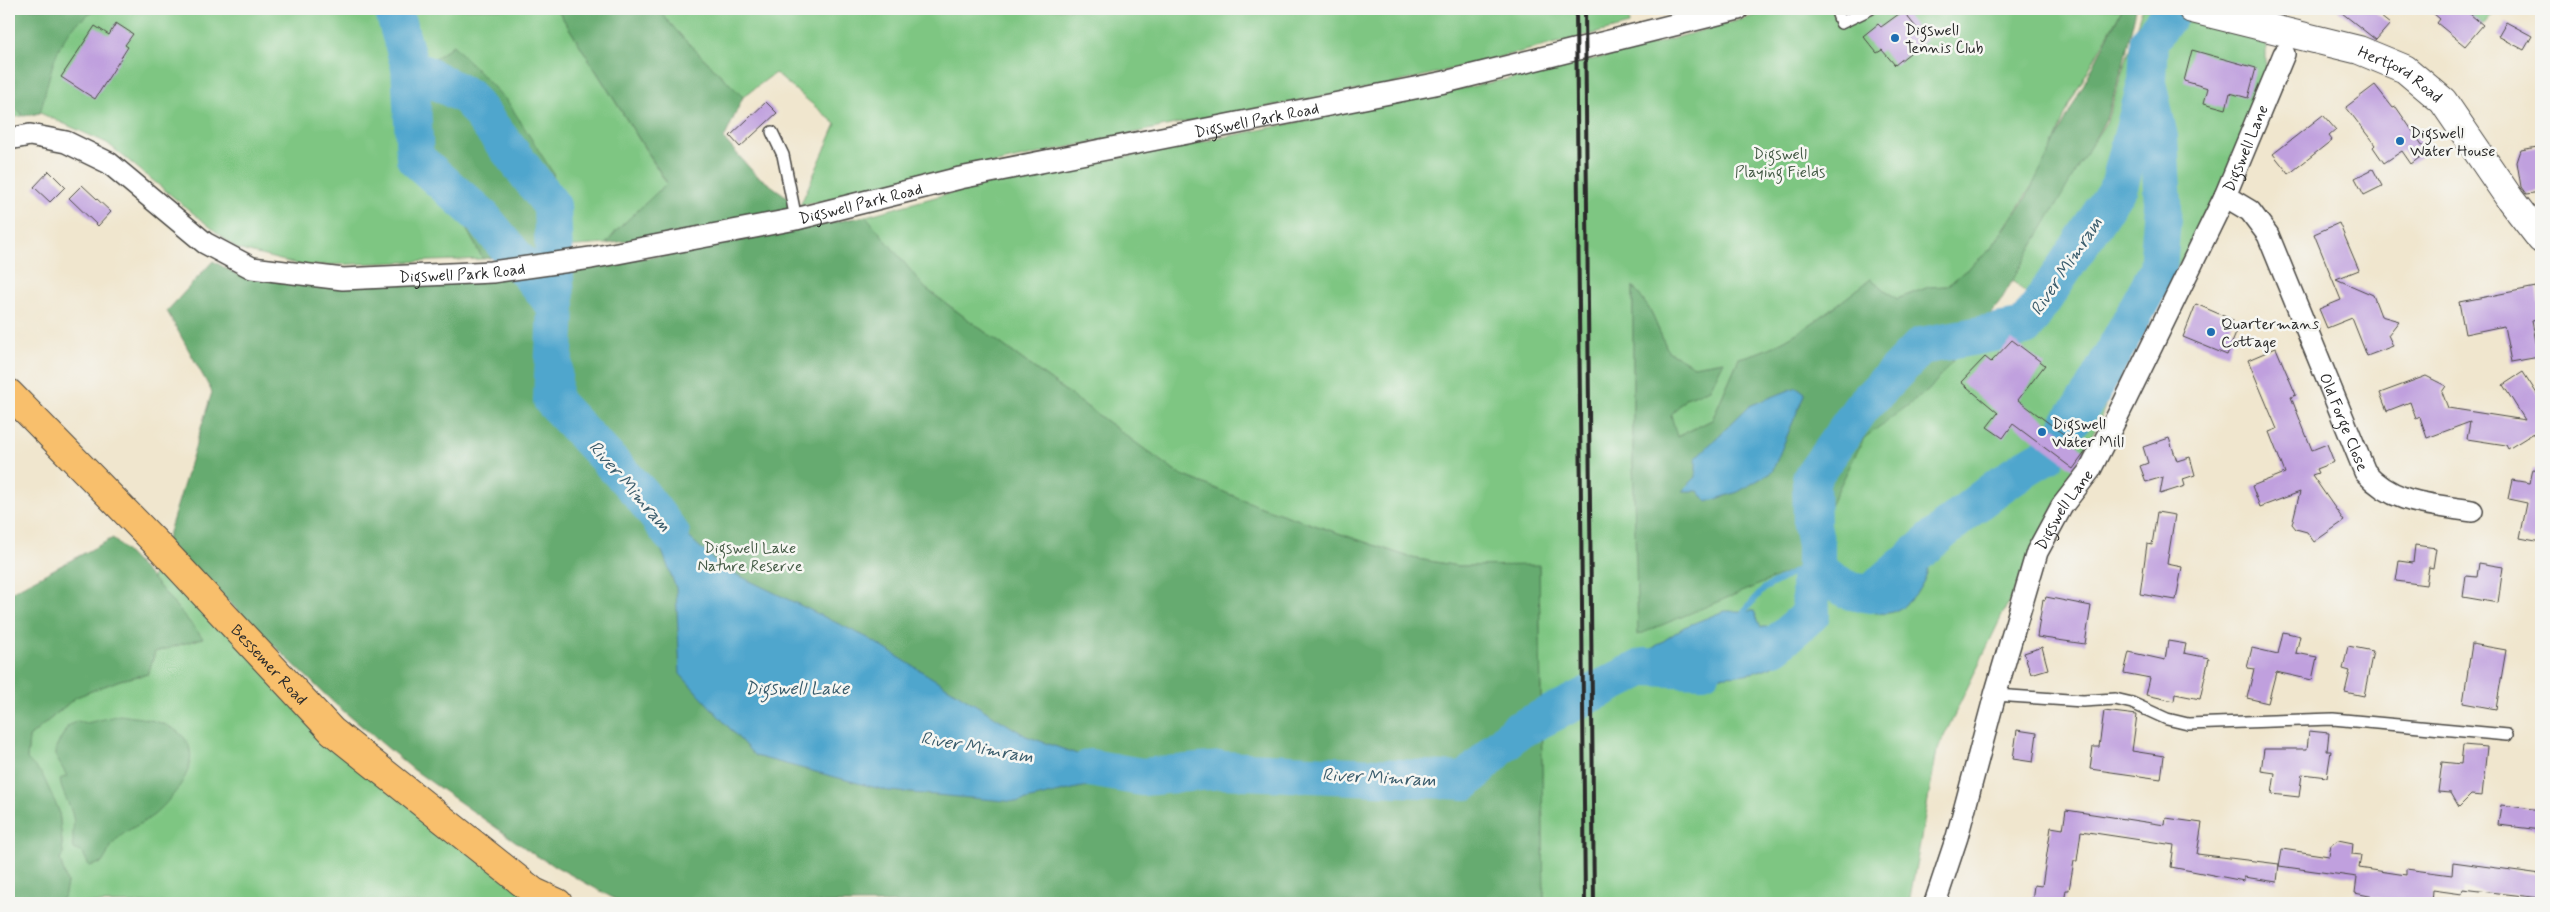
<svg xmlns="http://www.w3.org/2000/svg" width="2550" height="912" font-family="Mynerve,sans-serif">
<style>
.green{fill:#7ec682;stroke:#547856}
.forest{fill:#66ab70;stroke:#486b4e}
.water{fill:#50a6cd;stroke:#3e687c}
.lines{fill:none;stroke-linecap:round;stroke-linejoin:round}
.stream{stroke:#50a6cd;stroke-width:6}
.river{stroke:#50a6cd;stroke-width:38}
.building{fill:#c0a0de}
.service-casing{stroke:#494743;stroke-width:14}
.minor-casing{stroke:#494743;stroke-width:24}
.tertiary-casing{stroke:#494743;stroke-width:30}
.primary-casing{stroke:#494743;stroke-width:30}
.service{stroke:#fff;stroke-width:11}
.minor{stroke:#fff;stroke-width:21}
.tertiary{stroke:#fff;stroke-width:28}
.primary{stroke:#f8bf6c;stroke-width:28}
.rail{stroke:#2b2b2b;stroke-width:4}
.poi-dot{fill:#1f6fb2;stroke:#f6f6f2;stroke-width:2}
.labels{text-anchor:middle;stroke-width:5;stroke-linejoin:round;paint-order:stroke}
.poi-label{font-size:16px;fill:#2b2b2b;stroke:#f6f6f2;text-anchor:start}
.street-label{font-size:16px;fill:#2b2b2b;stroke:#f6f6f2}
.park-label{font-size:16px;fill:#445a45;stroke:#f6f6f2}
.water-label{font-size:18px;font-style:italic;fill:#3a5c6c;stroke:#f6f6f2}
</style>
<rect width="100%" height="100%" fill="#f6f6f2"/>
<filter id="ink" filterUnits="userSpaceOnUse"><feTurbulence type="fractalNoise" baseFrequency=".02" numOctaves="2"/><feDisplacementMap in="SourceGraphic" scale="10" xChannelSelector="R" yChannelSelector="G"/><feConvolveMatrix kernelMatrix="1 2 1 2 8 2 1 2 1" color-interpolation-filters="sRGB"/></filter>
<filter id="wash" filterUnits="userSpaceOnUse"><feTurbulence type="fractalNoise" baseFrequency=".0096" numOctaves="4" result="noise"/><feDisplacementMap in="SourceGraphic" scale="20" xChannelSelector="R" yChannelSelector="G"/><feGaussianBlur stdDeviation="1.12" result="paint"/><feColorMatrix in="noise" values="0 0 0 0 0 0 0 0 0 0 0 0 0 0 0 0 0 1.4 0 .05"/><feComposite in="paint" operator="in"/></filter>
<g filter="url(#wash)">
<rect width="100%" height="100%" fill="#f0e6ce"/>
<g class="green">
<path d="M9,9H557L667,184L618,229L606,244L563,247L553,173L453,45L418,72L423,150L483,259L304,266L237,249L107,143L40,113L9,118Z"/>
<path d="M657,9H1628L1629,25L1396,83L1175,124L800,206L836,124L775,73L743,97L684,39Z"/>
<path d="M1779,9H2122L2069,105L2045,166L1990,250L1947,286L1929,287L1897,299L1871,279C1832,308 1787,348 1739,358L1712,420L1676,437L1671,415L1686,398L1710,389L1723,361L1694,366L1668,351L1650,310L1633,287V461L1639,635L1816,480L1923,349L2026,331L2044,309L2006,275L2107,121L2142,9H2161L2266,44V80L2218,197L2125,359L2098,424L2068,478L1937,751L1909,903H1544L1539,566H1458L1412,558L1261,507L1177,473L928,290L567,268L667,255L866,216L972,187L1181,146L1532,74L1632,50Z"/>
<path d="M2464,9H2497L2483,25Z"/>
<path d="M160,558L341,742L561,903H55L64,897L67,883L60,860L63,853L59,811L27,759L29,737L76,697L120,680L148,674L155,652L202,638L152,578Z"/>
</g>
<g class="forest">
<path d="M9,9H101C56,25 51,72 40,113L24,116L9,102Z"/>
<path d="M557,9H657L684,39L743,97L724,139L755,174L800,206L724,226L606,244L618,229L667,183Z"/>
<path d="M2122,9H2136L2123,65L2106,119L2000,302L1929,390L1864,438L1799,568L1638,635L1633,461V286L1650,310L1668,351L1694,366L1724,361L1710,389L1686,398L1671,415L1677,437L1712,420L1739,358C1787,348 1832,308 1871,279L1897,299L1929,287L1947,286L1990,250L2027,196Z"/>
<path d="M453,45L508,102L553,173L563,247L483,259L423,150L417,73Z"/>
<path d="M866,216L925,288L1177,473L1261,507L1412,558L1458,566L1539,565L1544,903H622L535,855L414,770L334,703L166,542L212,392L167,311L213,261L236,274L286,283L567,268L667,255Z"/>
<path d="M113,538L152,578L203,638L155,652L148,674L120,680L76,697L29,737L27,759L42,774L59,811L63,854L60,860L67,883L64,897L55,903H9V593Z"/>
<path d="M120,715C132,717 146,718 158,722C216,741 185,787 154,815C142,824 127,829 116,840C110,846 107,856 102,863L89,866L83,853L74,849C71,836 75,824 73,817C70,803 61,793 60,779L67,776L56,757V747L68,726L77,721L87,723Z"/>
</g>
<g class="water">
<path d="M1797,387L1805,393L1772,472L1738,492L1707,502L1698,491H1682L1696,477V458L1749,406Z"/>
<path d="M640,493L723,568L868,638L1026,736L1142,777L1077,788L1018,802L888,791L755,756L680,674L676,588Z"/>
<path d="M1923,536L1928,542C1928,551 1930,565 1927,573C1921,591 1901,617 1879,613C1870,611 1859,604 1851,600L1850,591L1862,590Z"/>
<path d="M1724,611H1754L1761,627C1781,628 1795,622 1812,612C1812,625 1808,633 1800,644C1768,686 1706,675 1659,676L1651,667L1650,650L1684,627Z"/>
</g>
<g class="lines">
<path class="stream" d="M1744,611L1765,588L1806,566L1816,571"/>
<g class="river">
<path d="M393,9L410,67L468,97L552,206L556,307L552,400L640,493L671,534"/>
<path d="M410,67L415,158L483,218L549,298"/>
<path d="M2069,424L2092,392L2158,270L2163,204L2159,137L2148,87"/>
<path d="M1816,571L1850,591L1870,594C1928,546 1981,492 2047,455"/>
<path d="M1774,646L1811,614L1810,581L1816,571V545L1812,525L1811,479L1862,407L1921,346L2025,327L2119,186L2147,81L2149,41L2174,9"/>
<path d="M1090,768L1142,777L1222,770L1466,781L1515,732L1644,667L1703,669"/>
</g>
</g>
<g id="blocks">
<g class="building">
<path d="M2337,9H2371L2390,24L2376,40Z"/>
<path d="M2428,9H2464L2483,25L2465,46L2437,23L2440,19Z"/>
<path d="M1903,11L1926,40L1895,65L1882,50L1877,53L1863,36L1878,24L1881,27Z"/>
<path d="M2506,22L2532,36L2524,50L2498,36Z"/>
<path d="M116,23L133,34L125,45L128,47L95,99L61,77L95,26L109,35Z"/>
<path d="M2192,50L2256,68L2248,98L2230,93L2226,109L2204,103L2208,88L2184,81Z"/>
<path d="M2375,85L2393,108L2396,107L2427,152L2411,164L2402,151L2384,163L2373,147L2375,145L2346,107Z"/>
<path d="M766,102L777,113L740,147L730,136Z"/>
<path d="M2323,115L2336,130L2329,136L2332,140L2289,174L2273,154Z"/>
<path d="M2537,147L2541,158V192L2526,194L2521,187L2517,162L2521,150Z"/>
<path d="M2373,169L2382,186L2364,195L2355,178Z"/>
<path d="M49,171L65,187L50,202L34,187Z"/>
<path d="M82,185L111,212L98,226L69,198Z"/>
<path d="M2339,223L2359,270L2336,279L2373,295L2381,316L2399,321L2388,335L2393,346L2367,356L2352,318L2327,328L2319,309L2341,300L2314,234Z"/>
<path d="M2536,287L2541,319L2532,321L2539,357L2511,362L2504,326L2465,334L2459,302Z"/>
<path d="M2196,304L2233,320L2230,329L2237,331L2227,355L2183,337Z"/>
<path d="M2012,340L2045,365L2018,400L2086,451L2073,469L2013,424L2003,438L1987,427L1998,413L1961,382L1985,357L1991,362Z"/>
<path d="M2276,348L2296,395L2291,397L2312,450L2327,444L2334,462L2316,469L2318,473L2312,475L2344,521L2314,542L2307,532L2296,529L2292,524L2300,492L2260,507L2252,486L2285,473L2269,432L2277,429L2248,360Z"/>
<path d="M2523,372L2541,400V444L2534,433L2508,449L2506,445L2467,439L2470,422L2427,438L2420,417L2416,419L2410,402L2387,411L2380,393L2426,376L2446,386L2442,392L2448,408L2525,420L2503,385Z"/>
<path d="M2169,438L2177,461L2190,457L2195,475L2183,479L2185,486L2160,494L2163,477L2146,482L2140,466L2148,463L2143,447Z"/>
<path d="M2533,469L2541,470V542L2520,538L2527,503L2508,499L2512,480L2530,483Z"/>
<path d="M2157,512L2175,515L2167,564L2182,567L2176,600L2140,594L2147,544L2152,545Z"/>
<path d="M2415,545L2436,548L2433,568L2429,567L2426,585L2396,581L2399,561L2413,563Z"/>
<path d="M2479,563L2503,567L2498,603L2463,597L2466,576L2477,577Z"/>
<path d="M2046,597L2091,606L2085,644L2037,637L2043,599L2045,600Z"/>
<path d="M2283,632L2300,636L2296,653L2317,657L2312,680L2276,672L2268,703L2247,698L2254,669L2247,668L2252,648L2278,654Z"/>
<path d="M2168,641L2186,644L2184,653L2209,658L2200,699L2175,694L2174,701L2146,695L2150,678L2124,673L2129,652L2165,660Z"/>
<path d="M2472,644L2506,650L2496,709L2463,703Z"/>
<path d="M2348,646L2373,651L2364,696L2345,692L2350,671L2343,669Z"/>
<path d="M2042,647L2048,669L2031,674L2024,653Z"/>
<path d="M2104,711L2137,715L2132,751L2164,756L2161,779L2090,769L2093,747H2099Z"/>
<path d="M2017,730L2037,733L2033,762L2013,759Z"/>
<path d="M2309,731L2329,733L2327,751H2331L2327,777L2302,774L2299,797L2272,794L2275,773L2261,771L2264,749H2307Z"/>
<path d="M2463,745L2487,747L2482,796L2471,795L2459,807L2451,793L2438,792L2442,762L2461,764Z"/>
<path d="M2501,805L2541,810V830L2498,825Z"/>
<path d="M2066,810L2165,825L2166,818L2202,823L2197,854L2279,864L2277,882L2244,877V881L2171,867L2174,845L2081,831L2077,861H2074L2069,890H2066L2064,903H2032L2034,885L2042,886L2051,827L2063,829Z"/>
<path d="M2338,840L2353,843L2352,854L2361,855L2359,868L2406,875V869L2452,875L2453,862L2541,874V898L2463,889L2462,894L2433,890L2432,903L2402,900V903L2355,893L2357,877L2279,866L2282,849L2329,856L2331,845Z"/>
</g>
</g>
</g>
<g filter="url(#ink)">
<use href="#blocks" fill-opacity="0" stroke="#494743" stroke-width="1"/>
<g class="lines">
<defs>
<g id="service">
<path d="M1836,9L1841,23L1870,9"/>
<path d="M772,132L783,155L796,219"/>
<path d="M1995,695L2083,701L2115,699L2132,703L2167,719L2188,724L2333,719L2507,735"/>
</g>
<g id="minor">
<path id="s1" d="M9,139L30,135L66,142L109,163L205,243L252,268L343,279L492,272L591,258L796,219L960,178L1445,82L1738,9"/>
<path id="s2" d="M2225,196L2250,211L2268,235L2365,472C2394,505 2431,504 2472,511"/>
<path id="s3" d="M1935,903L1957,837L1995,695L2037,552L2062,506L2090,470L2124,403L2225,196L2284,54"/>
</g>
<g id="tertiary">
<path id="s4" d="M2192,9L2359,50L2405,69L2443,101L2510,199L2541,239"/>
</g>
<g id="primary">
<path id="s5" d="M9,393L162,549L332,731L534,892L558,903"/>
</g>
</defs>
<use href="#service" class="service-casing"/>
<use href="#minor" class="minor-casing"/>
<use href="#tertiary" class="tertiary-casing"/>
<use href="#primary" class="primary-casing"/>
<use href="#service" class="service"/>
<use href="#minor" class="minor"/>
<use href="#tertiary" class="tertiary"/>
<use href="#primary" class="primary"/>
<g class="rail">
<path d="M1576,9L1585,903"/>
<path d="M1585,9L1594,903"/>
</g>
</g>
</g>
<g class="poi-dot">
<circle cx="1895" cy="38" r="5"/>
<circle cx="2400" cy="141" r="5"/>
<circle cx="2211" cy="332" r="5"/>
<circle cx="2042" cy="432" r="5"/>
</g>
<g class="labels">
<g class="poi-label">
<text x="1905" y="35">Digswell<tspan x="1905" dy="18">Tennis Club</tspan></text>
<text x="2410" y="138">Digswell<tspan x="2410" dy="18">Water House</tspan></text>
<text x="2221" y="329">Quartermans<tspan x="2221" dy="18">Cottage</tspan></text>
<text x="2052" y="429">Digswell<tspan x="2052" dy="18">Water Mill</tspan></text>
</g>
<g class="street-label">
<text dy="6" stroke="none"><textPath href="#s4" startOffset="220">Hertford Road</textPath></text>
<text dy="6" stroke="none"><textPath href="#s1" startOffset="1305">Digswell Park Road</textPath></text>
<text dy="6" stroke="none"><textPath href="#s3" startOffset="821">Digswell Lane</textPath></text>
<text dy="6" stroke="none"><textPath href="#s1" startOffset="900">Digswell Park Road</textPath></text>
<text dy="6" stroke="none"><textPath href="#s1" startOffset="495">Digswell Park Road</textPath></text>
<text dy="6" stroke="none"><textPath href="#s2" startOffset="261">Old Forge Close</textPath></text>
<text dy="6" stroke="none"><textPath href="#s3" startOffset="416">Digswell Lane</textPath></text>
<text dy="6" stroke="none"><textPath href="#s5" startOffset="376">Bessemer Road</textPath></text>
</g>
<g class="park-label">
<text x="1780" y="159">Digswell<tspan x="1780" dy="18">Playing Fields</tspan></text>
<text x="750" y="553">Digswell Lake<tspan x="750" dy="18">Nature Reserve</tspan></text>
</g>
<g class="water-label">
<text transform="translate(2066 266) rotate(-56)" y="6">River Mimram</text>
<text transform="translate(630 486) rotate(49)" y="6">River Mimram</text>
<text x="797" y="694">Digswell Lake</text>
<text transform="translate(977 747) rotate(10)" y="6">River Mimram</text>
<text transform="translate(1379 777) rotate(3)" y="6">River Mimram</text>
</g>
</g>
<rect width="2550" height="912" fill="none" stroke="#f6f6f2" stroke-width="30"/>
</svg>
